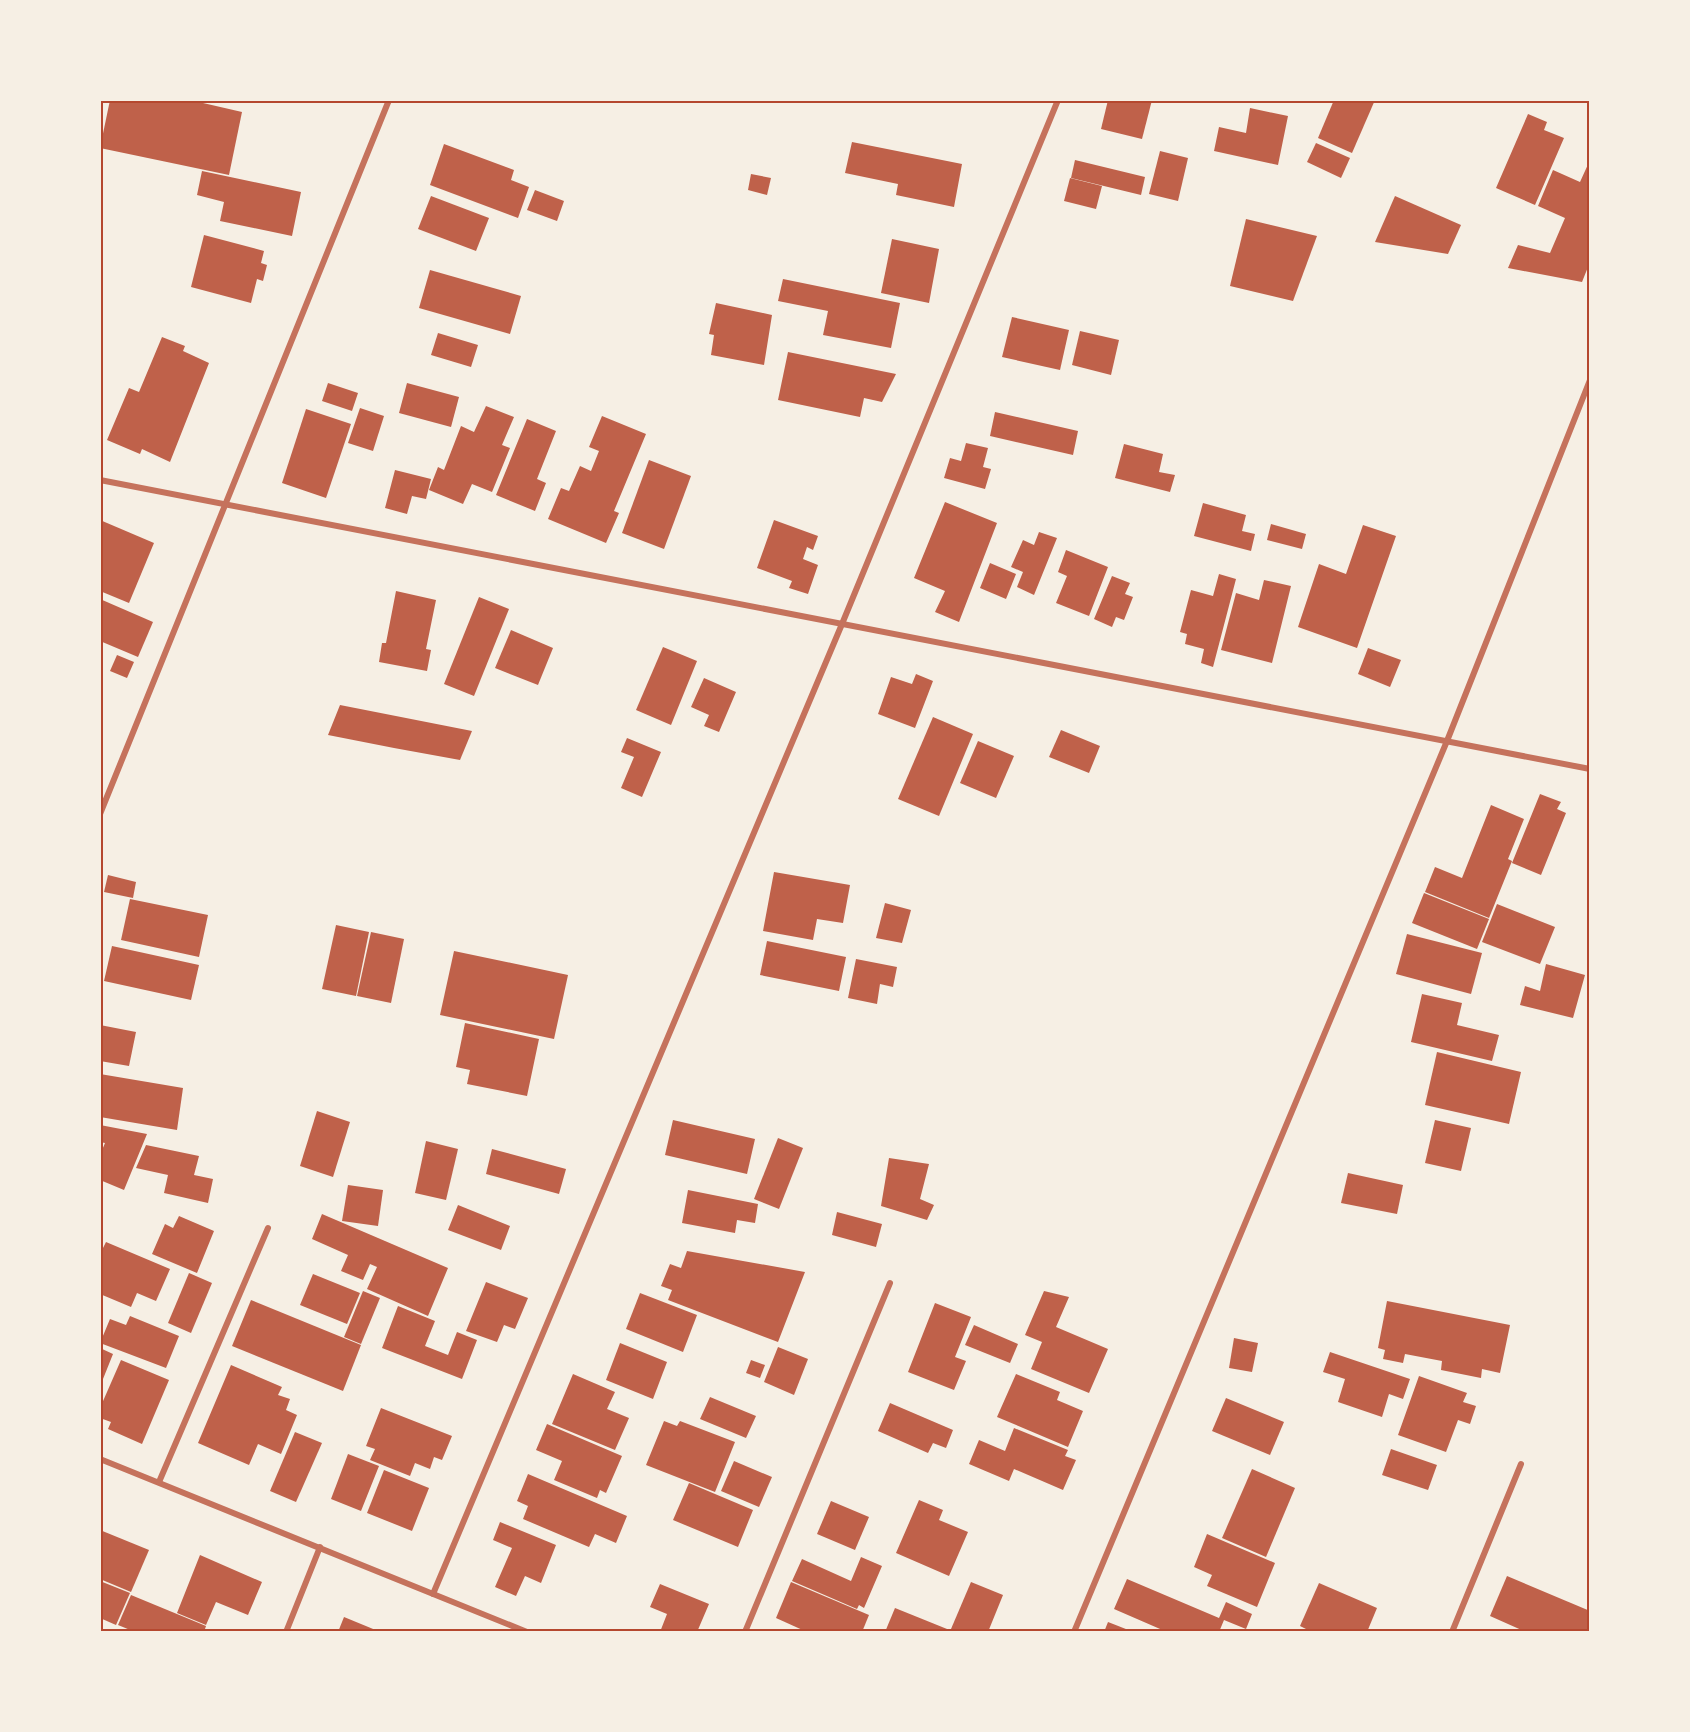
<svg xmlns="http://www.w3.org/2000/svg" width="1690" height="1732" font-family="Georgia,serif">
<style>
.building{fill:#bf614a}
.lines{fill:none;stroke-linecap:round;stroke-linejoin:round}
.minor{stroke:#c5725c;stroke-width:6}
.neatline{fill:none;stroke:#b5482f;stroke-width:2}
</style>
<rect width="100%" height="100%" fill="#f6efe4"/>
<g class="building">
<path d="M110,100H190L242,112L229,175L100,148Z"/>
<path d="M1108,100H1152L1142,139L1101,129Z"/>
<path d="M1334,100H1375L1352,153L1318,138Z"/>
<path d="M1250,108L1288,116L1278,165L1214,151L1219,127L1246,133Z"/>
<path d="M1528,114L1547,122L1544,130L1564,138L1535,205L1496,188Z"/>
<path d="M852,142L962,164L954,207L896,195L898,184L845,173Z"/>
<path d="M1316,143L1350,158L1341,178L1307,162Z"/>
<path d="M444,144L514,170L511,180L529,187L518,218L430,185Z"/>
<path d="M1160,151L1188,158L1178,201L1149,194Z"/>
<path d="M1075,160L1145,177L1141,195L1071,178Z"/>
<path d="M1590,160V262L1582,282L1508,268L1518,245L1550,253L1565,218L1538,206L1553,170L1580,182Z"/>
<path d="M202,171L301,192L292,236L220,221L224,202L197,195Z"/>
<path d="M751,174L771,178L767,195L748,190Z"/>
<path d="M1070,178L1102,186L1096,209L1064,201Z"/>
<path d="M535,190L564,201L557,221L527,210Z"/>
<path d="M431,196L489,218L476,251L418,229Z"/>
<path d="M1395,196L1461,225L1448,254L1375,242Z"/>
<path d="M1246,219L1317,236L1293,301L1230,286Z"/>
<path d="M204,235L264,251L261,263L267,265L263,281L257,279L251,303L191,287Z"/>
<path d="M892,239L939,249L929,303L881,293Z"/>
<path d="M430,270L521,296L510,334L419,308Z"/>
<path d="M783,279L900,303L891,348L823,335L828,311L778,301Z"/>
<path d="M716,303L772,315L764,365L711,355L714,335L709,334Z"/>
<path d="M1012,317L1069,330L1060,370L1002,357Z"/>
<path d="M1080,331L1119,340L1111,375L1072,365Z"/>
<path d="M438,333L478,345L471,367L431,355Z"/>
<path d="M162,337L185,346L183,351L209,363L170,462L142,449L140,454L107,440L129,388L139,392Z"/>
<path d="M788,352L896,374L882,402L864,398L860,417L778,400Z"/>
<path d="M328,383L358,393L352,411L322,401Z"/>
<path d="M407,383L459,397L451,427L399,413Z"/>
<path d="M486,406L514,417L502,445L510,448L492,492L472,484L463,504L429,490L438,467L444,470L461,426L474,432Z"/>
<path d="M360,408L384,416L373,451L348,443Z"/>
<path d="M306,409L351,424L326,498L282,483Z"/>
<path d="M995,412L1078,431L1073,455L990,436Z"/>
<path d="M602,416L646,434L614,511L619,513L606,543L548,519L561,488L569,491L580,466L591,471L599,451L589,447Z"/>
<path d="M527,419L556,431L537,479L546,483L535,511L496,495Z"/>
<path d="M966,443L988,448L983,467L991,469L985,489L944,478L950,458L961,461Z"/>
<path d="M1124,444L1163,454L1159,472L1175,475L1170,492L1115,478Z"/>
<path d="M649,460L691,476L664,549L622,533Z"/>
<path d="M395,470L431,479L426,499L412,496L407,514L385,508Z"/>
<path d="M945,502L997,523L959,622L935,612L945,591L914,578Z"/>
<path d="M1203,503L1246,515L1242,531L1255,534L1251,551L1194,536Z"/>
<path d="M100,520L154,543L129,603L100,591Z"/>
<path d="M774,520L818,536L813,550L807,547L803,559L818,565L808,594L789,588L792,581L757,568Z"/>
<path d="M1271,524L1306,534L1302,549L1267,540Z"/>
<path d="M1363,525L1396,536L1357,648L1298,627L1319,564L1346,574Z"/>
<path d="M1039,532L1057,538L1034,595L1017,587L1023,572L1011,567L1023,540L1034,545Z"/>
<path d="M1066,550L1108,567L1089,616L1056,603L1067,576L1058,572Z"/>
<path d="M990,563L1016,574L1006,599L980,588Z"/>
<path d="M1219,574L1236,579L1213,667L1201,663L1204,649L1185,644L1187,634L1180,632L1191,590L1213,596Z"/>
<path d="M1112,576L1130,583L1125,594L1133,597L1124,620L1116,617L1112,627L1094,619Z"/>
<path d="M1264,580L1291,586L1272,663L1221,650L1236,593L1259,600Z"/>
<path d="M396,591L436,600L426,649L431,650L427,671L379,662L382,643H386Z"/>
<path d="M479,597L509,609L474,696L444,684Z"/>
<path d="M100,599L153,622L138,657L100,641Z"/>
<path d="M511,630L553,648L538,685L495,668Z"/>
<path d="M663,647L697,661L671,725L636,710Z"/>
<path d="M1368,648L1401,660L1390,687L1358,674Z"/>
<path d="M117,655L134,662L127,678L110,671Z"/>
<path d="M916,674L933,681L915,728L878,714L891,677L912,684Z"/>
<path d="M704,678L736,692L719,732L704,726L709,715L691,707Z"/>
<path d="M340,705L472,731L460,760L394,748L328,735Z"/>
<path d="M933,717L973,734L939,816L898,799Z"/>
<path d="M1061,730L1100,746L1089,773L1049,757Z"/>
<path d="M627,738L661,752L642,797L621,788L634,757L621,752Z"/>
<path d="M978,741L1014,756L996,798L960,783Z"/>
<path d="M1540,794L1561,802L1557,809L1566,813L1541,875L1512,863Z"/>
<path d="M1491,805L1524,819L1508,859L1512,861L1489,918L1425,892L1435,867L1462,878Z"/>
<path d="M774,872L850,885L843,923L817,919L813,940L763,931Z"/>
<path d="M108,875L136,882L133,898L104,892Z"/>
<path d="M1424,893L1489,919L1477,949L1412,923Z"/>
<path d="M130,899L208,915L199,957L121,940Z"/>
<path d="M885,903L911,910L902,943L876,938Z"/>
<path d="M1497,904L1555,927L1540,964L1482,942Z"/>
<path d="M336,925L369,932L356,996L322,989Z"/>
<path d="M371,932L404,939L391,1003L357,996Z"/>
<path d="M1407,934L1482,953L1471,994L1396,974Z"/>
<path d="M767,941L846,957L839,991L760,975Z"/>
<path d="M112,946L199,965L191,1000L104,981Z"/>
<path d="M454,951L568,975L554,1039L440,1015Z"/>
<path d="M856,959L897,967L893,987L880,984L877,1004L848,998Z"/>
<path d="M1546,964L1585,975L1573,1018L1520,1005L1525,986L1540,991Z"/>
<path d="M1422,994L1462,1003L1457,1025L1499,1035L1492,1061L1411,1042Z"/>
<path d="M465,1023L539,1039L527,1096L467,1084L470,1070L456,1067Z"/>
<path d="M100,1025L136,1032L129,1066L100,1061Z"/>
<path d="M1437,1052L1521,1072L1509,1124L1425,1105Z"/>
<path d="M100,1074L183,1088L177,1130L100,1117Z"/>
<path d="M317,1111L350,1122L333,1177L300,1166Z"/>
<path d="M673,1120L755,1139L747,1174L665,1155Z"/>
<path d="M1435,1120L1471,1128L1461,1171L1425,1163Z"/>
<path d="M100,1125L147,1134L124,1190L100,1180V1155L105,1143L100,1142Z"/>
<path d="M778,1138L803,1148L779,1209L754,1199Z"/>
<path d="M426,1141L458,1149L446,1200L415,1193Z"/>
<path d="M146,1145L199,1156L194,1175L213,1179L208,1203L164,1193L168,1175L136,1168Z"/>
<path d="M492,1149L566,1169L559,1194L486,1174Z"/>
<path d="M889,1158L929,1164L920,1199L934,1205L927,1220L881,1206Z"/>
<path d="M1348,1173L1403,1185L1397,1214L1341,1203Z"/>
<path d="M348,1185L383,1190L378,1226L342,1221Z"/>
<path d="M688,1190L758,1204L755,1223L737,1220L735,1233L682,1223Z"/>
<path d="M458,1205L510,1226L501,1250L448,1230Z"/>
<path d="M837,1212L882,1224L876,1247L832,1235Z"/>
<path d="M322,1214L448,1268L428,1316L367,1289L377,1267L370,1264L363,1280L341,1271L348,1255L312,1239Z"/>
<path d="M179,1216L214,1231L197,1273L152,1254L165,1224L173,1228Z"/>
<path d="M106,1242L170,1269L156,1301L137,1293L131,1307L100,1294V1254Z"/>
<path d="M687,1251L805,1272L778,1342L668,1300L672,1290L661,1286L670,1264L681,1268Z"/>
<path d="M189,1273L212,1283L191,1333L168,1323Z"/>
<path d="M313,1274L360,1293L347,1324L300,1305Z"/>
<path d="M486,1282L528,1298L515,1329L504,1325L497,1342L466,1331Z"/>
<path d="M363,1291L380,1298L361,1344L344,1337Z"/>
<path d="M1044,1291L1069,1297L1056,1327L1108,1349L1089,1393L1031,1369L1042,1342L1025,1335Z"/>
<path d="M640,1293L697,1315L683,1352L626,1329Z"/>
<path d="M251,1300L361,1345L343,1391L232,1346Z"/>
<path d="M1387,1301L1510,1325L1500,1373L1482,1369L1481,1378L1441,1370L1442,1361L1405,1354L1403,1363L1383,1359L1385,1350L1378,1348Z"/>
<path d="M935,1303L971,1317L955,1357L966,1361L954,1390L908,1372Z"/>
<path d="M398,1306L435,1321L425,1346L448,1355L457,1332L477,1340L462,1379L382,1348Z"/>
<path d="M130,1316L179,1336L166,1368L100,1343L110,1319L126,1325Z"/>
<path d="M974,1325L1018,1344L1010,1363L965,1345Z"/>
<path d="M1234,1338L1258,1343L1252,1372L1229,1368Z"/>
<path d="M620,1343L667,1362L653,1399L606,1380Z"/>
<path d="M778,1347L808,1359L794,1395L764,1382Z"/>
<path d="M100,1348L113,1354L101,1384H100Z"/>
<path d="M1330,1352L1410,1379L1403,1399L1389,1394L1382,1417L1338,1402L1345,1379L1323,1372Z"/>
<path d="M121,1360L169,1380L142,1444L108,1429L111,1422L100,1418V1408Z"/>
<path d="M751,1360L765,1365L760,1378L746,1373Z"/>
<path d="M231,1365L282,1387L278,1395L290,1399L286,1410L297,1415L281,1454L258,1444L249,1465L198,1443Z"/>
<path d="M573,1374L615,1392L607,1409L629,1418L615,1450L552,1424Z"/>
<path d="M1016,1374L1060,1392L1057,1400L1083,1411L1068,1447L997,1417Z"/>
<path d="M1419,1376L1467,1393L1463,1402L1476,1406L1470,1424L1458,1420L1446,1452L1398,1435Z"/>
<path d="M710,1397L756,1416L746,1438L700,1419Z"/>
<path d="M1226,1398L1284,1422L1270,1455L1212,1431Z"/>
<path d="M890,1403L953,1430L946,1448L933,1443L928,1453L878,1431Z"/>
<path d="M381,1408L452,1436L442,1460L434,1457L430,1469L415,1463L410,1476L370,1460L375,1449L366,1446Z"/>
<path d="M664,1421L677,1426L680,1421L735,1442L715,1492L646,1465Z"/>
<path d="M547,1424L622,1456L606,1493L600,1490L597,1498L554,1480L562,1461L536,1450Z"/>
<path d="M1014,1428L1068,1450L1065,1456L1076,1460L1063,1490L1014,1469L1009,1481L969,1464L979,1440L1005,1451Z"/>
<path d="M295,1432L322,1443L296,1502L270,1491Z"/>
<path d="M1391,1449L1437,1465L1428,1490L1382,1475Z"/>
<path d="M348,1454L379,1466L361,1511L331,1499Z"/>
<path d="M734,1461L772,1477L759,1507L721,1491Z"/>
<path d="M1252,1469L1295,1488L1266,1557L1222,1538Z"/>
<path d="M384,1470L429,1488L412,1531L367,1513Z"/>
<path d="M528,1474L627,1516L616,1543L595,1534L589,1547L523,1519L528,1506L517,1501Z"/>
<path d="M689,1483L753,1510L738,1547L673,1520Z"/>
<path d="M919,1500L943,1510L939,1520L968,1532L949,1576L896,1553Z"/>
<path d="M831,1501L869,1517L855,1550L817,1534Z"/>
<path d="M500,1522L556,1545L541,1583L525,1576L516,1596L495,1587L512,1548L493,1540Z"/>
<path d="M100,1530L149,1550L131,1592L100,1579Z"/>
<path d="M1207,1534L1275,1563L1257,1607L1207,1586L1212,1575L1194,1567Z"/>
<path d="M200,1555L262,1582L248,1615L216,1602L206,1625L177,1613Z"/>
<path d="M861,1557L882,1566L864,1608L859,1605L857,1609L792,1581L802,1559L851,1581Z"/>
<path d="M1507,1576L1590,1611V1632H1526L1490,1616Z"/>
<path d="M1127,1579L1219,1618L1226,1602L1252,1614L1246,1629L1224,1620L1219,1632H1167L1114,1609Z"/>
<path d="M100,1581L130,1593L116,1625L100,1618Z"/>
<path d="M791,1582L869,1615L862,1632H807L776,1618Z"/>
<path d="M971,1582L1003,1595L988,1632H956L951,1629Z"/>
<path d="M1319,1583L1377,1608L1367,1632H1312L1300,1626Z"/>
<path d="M660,1584L709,1604L697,1632H660L667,1614L650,1607Z"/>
<path d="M131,1595L206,1626L204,1632H135L118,1625Z"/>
<path d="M895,1608L952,1631V1632H885Z"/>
<path d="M344,1617L378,1631V1632H338Z"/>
<path d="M1108,1622L1131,1631V1632H1104Z"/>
</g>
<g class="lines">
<g class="minor">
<path d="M100,480L1590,769"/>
<path d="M100,814L389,100"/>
<path d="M100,1459L527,1632"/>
<path d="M159,1482L268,1228"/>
<path d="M433,1594L842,624L1058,100"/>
<path d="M286,1632L320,1547"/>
<path d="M745,1632L890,1283"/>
<path d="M1074,1632L1447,741L1590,380"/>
<path d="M1452,1632L1521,1464"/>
</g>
</g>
<rect width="1690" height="1732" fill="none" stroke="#f6efe4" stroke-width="204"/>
<rect x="102" y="102" width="1486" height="1528" class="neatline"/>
</svg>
